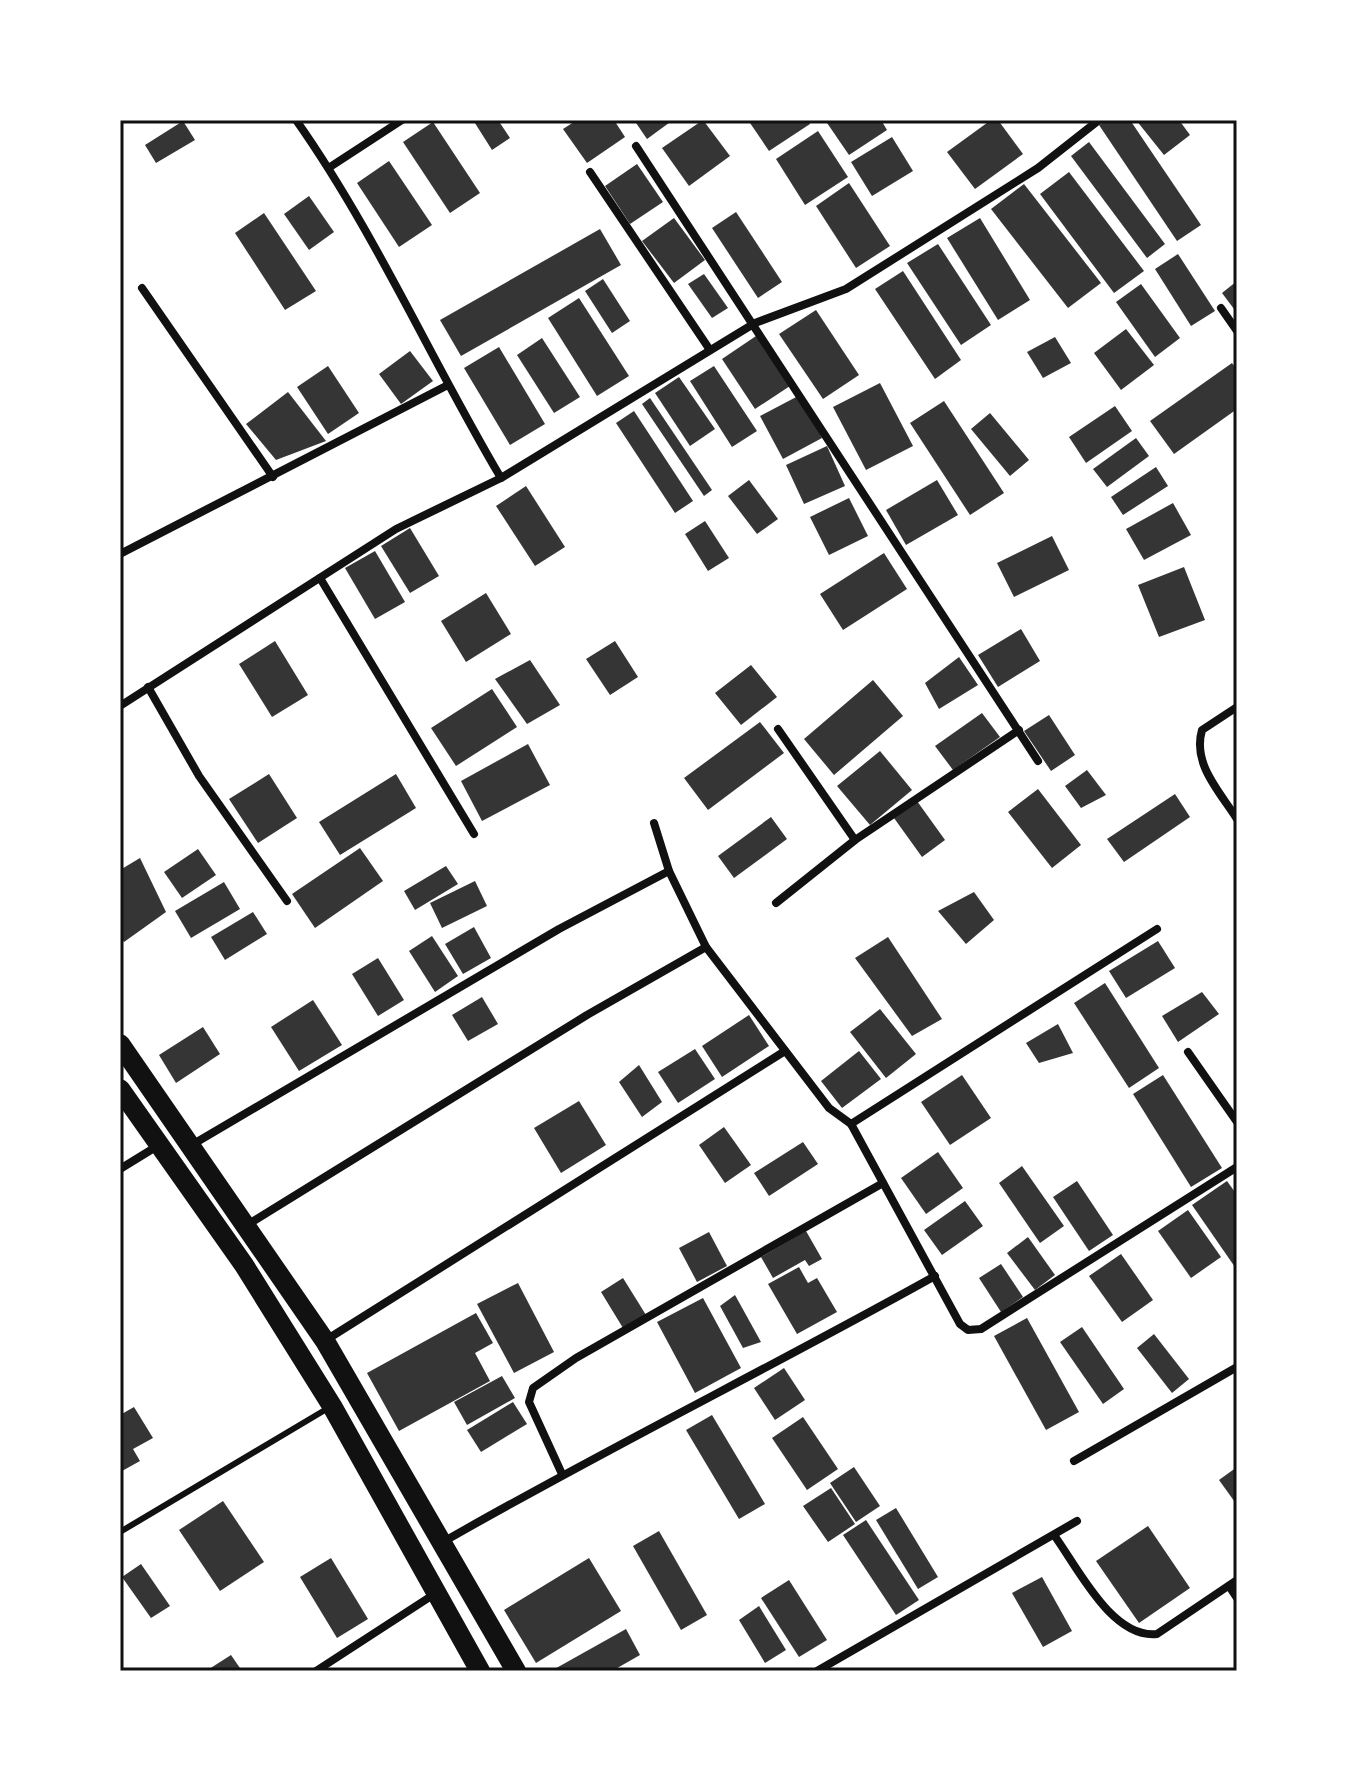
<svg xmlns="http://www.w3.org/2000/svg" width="1357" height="1791" font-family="'Libre Baskerville',serif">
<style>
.building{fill:#353535}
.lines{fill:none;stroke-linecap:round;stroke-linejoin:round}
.service{stroke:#111;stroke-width:6}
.minor{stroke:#111;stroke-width:8}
.primary{stroke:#111;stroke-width:20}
.neatline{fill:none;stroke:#111;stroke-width:3}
</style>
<rect width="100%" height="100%" fill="#fff"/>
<g class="building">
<path d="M473,120H498L510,138L492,150Z"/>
<path d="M577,120H614L625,137L587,163L563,129Z"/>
<path d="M634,120H673L647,139Z"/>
<path d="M703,120L730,156L689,186L662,148Z"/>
<path d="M748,120H808L810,124L769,151Z"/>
<path d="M825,120H881L887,130L849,155Z"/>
<path d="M991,120H998L1023,154L975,189L947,152Z"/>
<path d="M1107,120H1130L1201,225L1177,241L1099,125Z"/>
<path d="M1136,120H1179L1190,135L1164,155Z"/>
<path d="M183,121L195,140L156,163L145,145Z"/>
<path d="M433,122L480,193L450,213L403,142Z"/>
<path d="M818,131L848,177L805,205L776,159Z"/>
<path d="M892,137L913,171L872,196L851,162Z"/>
<path d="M1089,142L1165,244L1147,258L1071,156Z"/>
<path d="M389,161L432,225L399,247L357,183Z"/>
<path d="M637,164L663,202L630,224L605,186Z"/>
<path d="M1069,172L1144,271L1114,293L1040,194Z"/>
<path d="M849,183L890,246L856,268L816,206Z"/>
<path d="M1024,184L1101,283L1068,308L991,209Z"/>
<path d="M309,196L334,232L309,250L284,214Z"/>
<path d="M736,212L782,282L758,298L712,228Z"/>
<path d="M264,213L316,291L285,310L235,233Z"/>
<path d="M674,218L705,260L674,283L642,241Z"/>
<path d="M980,218L1030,300L998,320L947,238Z"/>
<path d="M600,229L621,265L461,356L440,320Z"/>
<path d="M938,244L991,325L961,345L907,263Z"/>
<path d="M1178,254L1215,311L1191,326L1155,269Z"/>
<path d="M903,271L961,360L935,379L875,289Z"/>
<path d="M704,274L728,308L712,318L688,284Z"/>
<path d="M603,279L630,321L612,333L585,291Z"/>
<path d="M1237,281V313L1222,293Z"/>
<path d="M1141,284L1180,338L1155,357L1116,302Z"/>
<path d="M579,298L629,376L597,396L548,318Z"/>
<path d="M816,310L859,375L823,399L779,334Z"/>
<path d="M1126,329L1154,365L1121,390L1094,353Z"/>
<path d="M759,334L793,384L755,409L722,359Z"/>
<path d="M1055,337L1071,363L1043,378L1027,352Z"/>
<path d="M542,338L580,397L554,413L517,355Z"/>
<path d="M499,347L545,424L510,445L464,368Z"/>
<path d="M410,351L433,381L401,404L379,374Z"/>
<path d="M1232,363L1237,370V409L1174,454L1150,421Z"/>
<path d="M328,366L359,413L328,434L297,387Z"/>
<path d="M714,366L757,431L732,447L690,381Z"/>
<path d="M679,377L715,429L690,446L655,393Z"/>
<path d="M880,383L913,446L866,470L833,407Z"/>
<path d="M288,392L326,441L276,460L246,424Z"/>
<path d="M800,395L822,438L783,459L760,416Z"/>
<path d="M650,398L712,490L704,496L642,404Z"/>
<path d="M944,401L1004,493L970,515L910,423Z"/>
<path d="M1115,406L1132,431L1086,463L1069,437Z"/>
<path d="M634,411L693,501L675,513L616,423Z"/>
<path d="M990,413L1029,460L1010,476L971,429Z"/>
<path d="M1136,438L1149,456L1107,487L1093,469Z"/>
<path d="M827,446L845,486L804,504L786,465Z"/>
<path d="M1156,467L1168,486L1123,515L1111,497Z"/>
<path d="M749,480L778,519L757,534L728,496Z"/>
<path d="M937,480L958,515L906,545L886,510Z"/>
<path d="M526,486L565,547L535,566L496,506Z"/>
<path d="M849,498L868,536L829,555L810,517Z"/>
<path d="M1173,503L1191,535L1144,560L1126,529Z"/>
<path d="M705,521L729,558L708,571L685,534Z"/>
<path d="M410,528L439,576L410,593L381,546Z"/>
<path d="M1052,536L1069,570L1014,597L997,563Z"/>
<path d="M375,551L405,602L375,619L345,568Z"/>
<path d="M884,553L907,589L843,630L820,594Z"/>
<path d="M1184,567L1205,620L1159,637L1138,585Z"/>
<path d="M486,593L511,634L466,662L441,621Z"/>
<path d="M1021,629L1040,661L998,687L978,655Z"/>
<path d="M275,641L308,695L272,717L239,664Z"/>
<path d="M615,641L638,677L610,695L586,659Z"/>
<path d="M959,657L978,685L939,709L925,683Z"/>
<path d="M530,660L560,705L527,724L495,679Z"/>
<path d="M751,665L777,697L741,725L715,693Z"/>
<path d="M873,680L903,716L834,775L804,739Z"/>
<path d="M492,689L517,727L456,766L431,728Z"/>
<path d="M982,713L1000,737L953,770L935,746Z"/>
<path d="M1049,715L1075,755L1051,771L1024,731Z"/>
<path d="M760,722L784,753L708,810L684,778Z"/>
<path d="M528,744L550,785L482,821L461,781Z"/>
<path d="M880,751L912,790L870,825L837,786Z"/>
<path d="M1087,770L1106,795L1081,808L1065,786Z"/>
<path d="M269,774L297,818L258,843L229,799Z"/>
<path d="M396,774L416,808L340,855L319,822Z"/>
<path d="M1038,789L1081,845L1052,868L1008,812Z"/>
<path d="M1175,794L1190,817L1124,862L1107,839Z"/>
<path d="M917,801L945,840L922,857L894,818Z"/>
<path d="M771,817L787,839L734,878L718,856Z"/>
<path d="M360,848L383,881L315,928L292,894Z"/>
<path d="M198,849L216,875L182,898L164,872Z"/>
<path d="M140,858L166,912L124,942L120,936V870Z"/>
<path d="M446,866L458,884L415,910L404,891Z"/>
<path d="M475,881L487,906L442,928L430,903Z"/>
<path d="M224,882L240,909L191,938L175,911Z"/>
<path d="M974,892L994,920L966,944L938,911Z"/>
<path d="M253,912L267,934L225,960L211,937Z"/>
<path d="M474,927L491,958L463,974L445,944Z"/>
<path d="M432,936L458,976L435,992L409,951Z"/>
<path d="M888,937L942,1019L912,1036L855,958Z"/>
<path d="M1158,941L1175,968L1126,998L1109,971Z"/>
<path d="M378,958L404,1000L378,1016L352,974Z"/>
<path d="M1105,983L1159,1068L1129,1088L1074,1003Z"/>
<path d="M1202,992L1219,1014L1178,1042L1162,1016Z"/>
<path d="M482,997L498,1024L468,1041L452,1015Z"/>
<path d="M313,1000L342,1045L299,1071L271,1027Z"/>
<path d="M880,1009L916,1054L886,1078L850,1032Z"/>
<path d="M749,1015L769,1046L722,1077L702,1046Z"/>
<path d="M1058,1024L1073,1053L1039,1063L1026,1043Z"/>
<path d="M203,1027L220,1054L176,1083L159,1055Z"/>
<path d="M695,1049L715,1079L678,1103L658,1072Z"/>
<path d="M859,1051L881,1079L842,1108L821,1081Z"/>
<path d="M639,1065L662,1102L642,1117L619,1082Z"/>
<path d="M962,1075L991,1118L950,1145L921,1102Z"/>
<path d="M1163,1075L1222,1168L1191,1187L1133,1094Z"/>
<path d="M579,1101L606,1145L561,1173L534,1128Z"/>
<path d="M724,1127L751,1165L725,1183L699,1145Z"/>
<path d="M803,1142L818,1164L769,1196L754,1173Z"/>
<path d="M938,1152L963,1188L926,1214L901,1178Z"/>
<path d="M1022,1166L1064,1226L1040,1243L999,1183Z"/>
<path d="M1077,1181L1113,1235L1089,1251L1053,1197Z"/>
<path d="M1227,1181L1237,1195V1270L1192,1205Z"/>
<path d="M965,1201L983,1226L942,1255L924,1230Z"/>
<path d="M1188,1210L1221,1257L1191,1278L1158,1231Z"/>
<path d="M806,1231L822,1259L809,1266L805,1260L773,1278L761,1257Z"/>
<path d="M709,1232L727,1266L697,1282L679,1248Z"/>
<path d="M1028,1237L1055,1275L1035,1290L1007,1253Z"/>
<path d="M1121,1254L1153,1300L1122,1322L1089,1276Z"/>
<path d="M1001,1264L1023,1297L1001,1312L979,1278Z"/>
<path d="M799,1267L808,1283L817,1278L837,1312L797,1334L768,1284Z"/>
<path d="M623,1278L646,1315L623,1328L601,1292Z"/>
<path d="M518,1283L554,1352L514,1373L477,1304Z"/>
<path d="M735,1295L761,1342L743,1348L720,1306Z"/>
<path d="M703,1298L741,1368L695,1393L657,1322Z"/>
<path d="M476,1313L493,1343L475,1353L490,1381L399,1431L367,1373Z"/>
<path d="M1027,1318L1079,1412L1046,1430L994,1336Z"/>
<path d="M1082,1327L1124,1389L1103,1404L1060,1342Z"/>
<path d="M1154,1334L1189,1379L1172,1393L1137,1348Z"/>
<path d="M784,1368L805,1400L775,1420L754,1388Z"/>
<path d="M502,1376L515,1398L467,1425L454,1402Z"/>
<path d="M513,1402L527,1424L481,1452L467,1430Z"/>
<path d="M134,1407L153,1438L133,1449L140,1461L122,1471L120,1415Z"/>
<path d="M712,1415L765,1504L739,1519L686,1430Z"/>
<path d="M803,1417L838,1469L807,1490L772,1438Z"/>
<path d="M854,1467L880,1506L856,1522L830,1483Z"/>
<path d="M1237,1467V1505L1219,1480Z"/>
<path d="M831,1488L855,1524L828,1542L803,1506Z"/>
<path d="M223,1501L264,1562L220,1591L179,1530Z"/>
<path d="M896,1508L938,1577L918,1589L876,1520Z"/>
<path d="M866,1520L919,1600L896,1615L843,1535Z"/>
<path d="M1148,1526L1190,1588L1139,1623L1096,1561Z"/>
<path d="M659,1531L707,1615L681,1630L633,1546Z"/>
<path d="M331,1558L368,1619L337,1638L300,1577Z"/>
<path d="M589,1558L621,1611L536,1663L504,1610Z"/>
<path d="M141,1564L170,1606L151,1618L122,1577Z"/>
<path d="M1042,1577L1072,1631L1043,1647L1012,1593Z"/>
<path d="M789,1580L827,1640L799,1657L761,1598Z"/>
<path d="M759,1606L786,1650L765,1663L739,1620Z"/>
<path d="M626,1629L640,1655L612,1671H551Z"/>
<path d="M231,1655L242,1671H206Z"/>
</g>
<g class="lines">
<path class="service" d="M120,1532L330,1407"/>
<g class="minor">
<path d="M296,120C375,232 431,360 501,478"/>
<path d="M636,146L1038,761"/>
<path d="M330,167L402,120"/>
<path d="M590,172L710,350"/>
<path d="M142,288L273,477"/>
<path d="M1221,308L1237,331"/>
<path d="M120,554L446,386"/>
<path d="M320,578L474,834"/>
<path d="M148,687L199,776L287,901"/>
<path d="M120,706L396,529L501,478L755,323L846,289L1038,168L1099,120"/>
<path d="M1237,707L1202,730C1192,764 1220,792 1237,819"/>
<path d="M778,729L855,840"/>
<path d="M654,823L669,871L706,947L829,1108L851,1124L960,1324L968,1330L981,1329L1237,1167"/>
<path d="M776,903L855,840L1019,730"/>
<path d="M1188,1052L1237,1122"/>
<path d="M851,1124L1157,929"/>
<path d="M190,1146L559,929L669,871"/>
<path d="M120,1169L159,1145"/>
<path d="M247,1225L587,1015L706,947"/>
<path d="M326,1340L785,1051"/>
<path d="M1074,1461L1237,1367"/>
<path d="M562,1474L529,1402L533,1388L576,1358L883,1183"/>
<path d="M1054,1535C1078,1568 1112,1639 1157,1634L1237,1580"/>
<path d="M443,1542C605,1449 772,1367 935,1276"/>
<path d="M1229,1586L1237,1598"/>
<path d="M316,1671L436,1593"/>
<path d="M817,1671L1077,1521"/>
</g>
<g class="primary">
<path d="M120,1044L325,1341L516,1671"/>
<path d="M120,1089L244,1265L332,1406L480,1671"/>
</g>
</g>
<rect width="1357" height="1791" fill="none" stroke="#ffffff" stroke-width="244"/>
<rect x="122" y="122" width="1113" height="1547" class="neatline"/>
</svg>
